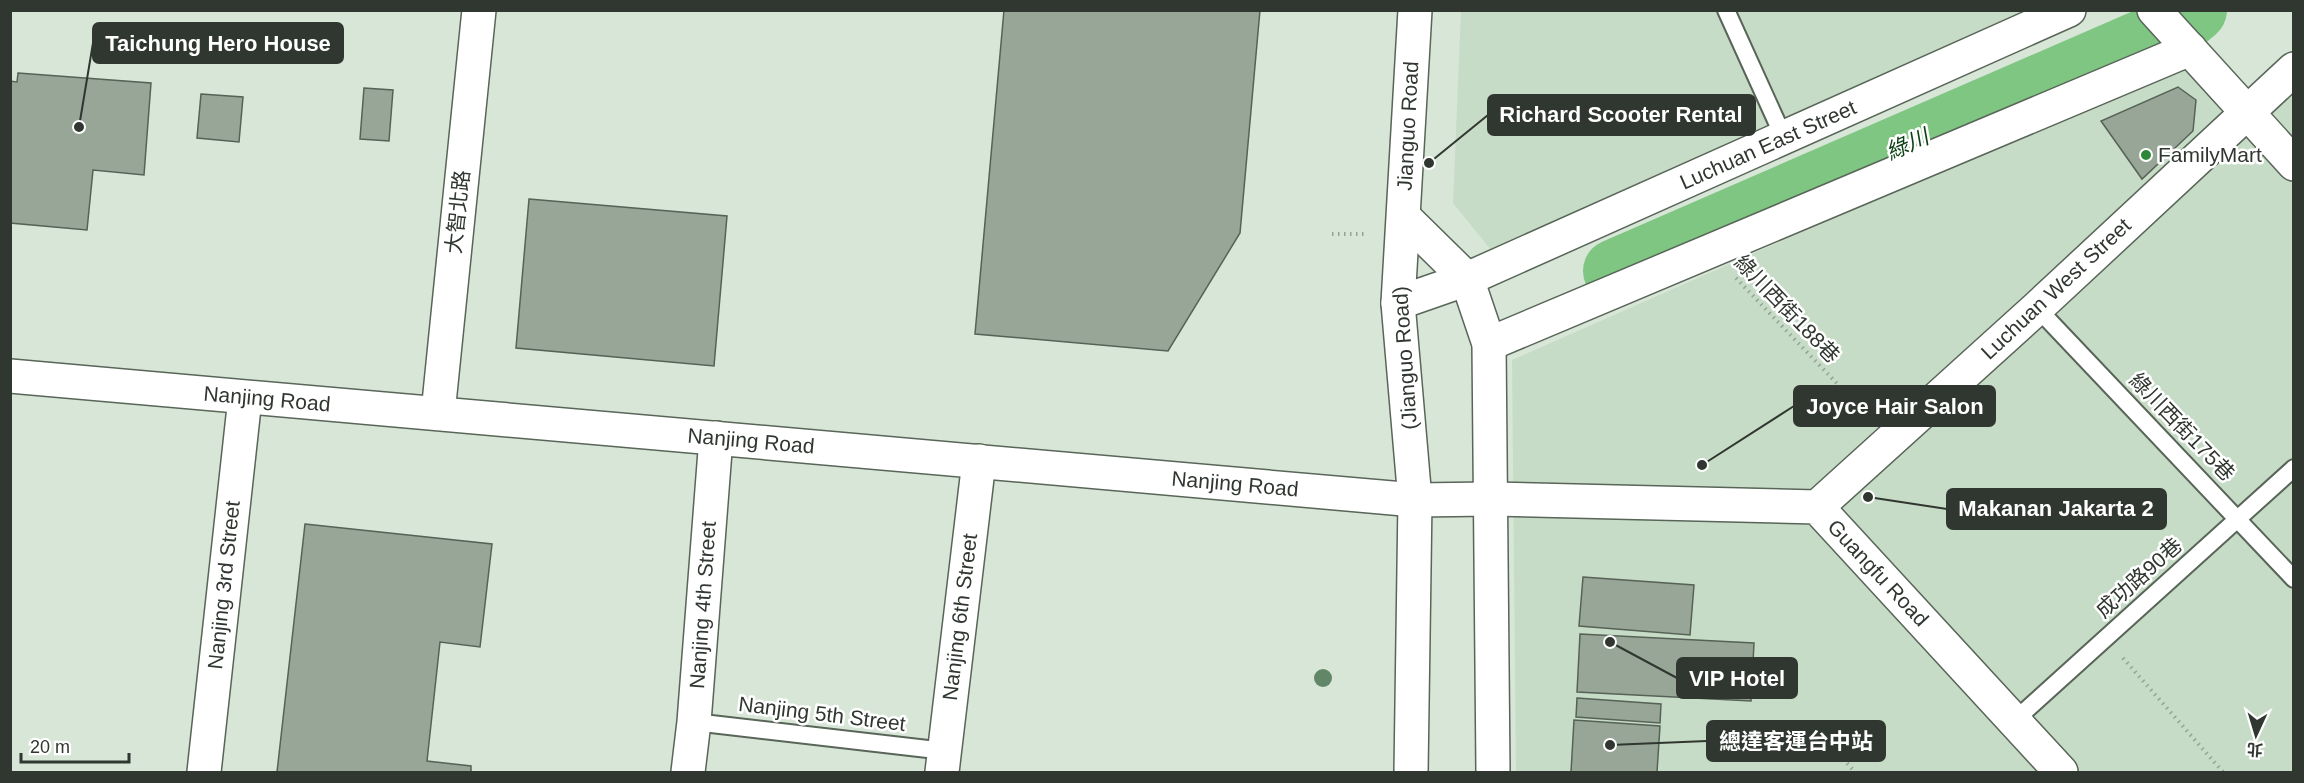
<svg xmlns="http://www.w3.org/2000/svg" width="2304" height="783" font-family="Helvetica,'Noto Sans TC',sans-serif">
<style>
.built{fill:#c7dcc7}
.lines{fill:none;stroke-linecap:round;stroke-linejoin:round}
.river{stroke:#7ec682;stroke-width:64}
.building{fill:#98a698;stroke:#566256;stroke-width:1.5}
.lane-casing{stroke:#586558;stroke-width:20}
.street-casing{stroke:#586558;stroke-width:36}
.secondary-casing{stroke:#586558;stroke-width:36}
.path{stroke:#96a296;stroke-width:4;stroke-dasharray:1.5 4.5;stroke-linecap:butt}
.lane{stroke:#fff;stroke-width:16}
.street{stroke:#fff;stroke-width:33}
.secondary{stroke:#fff;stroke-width:33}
.tree{fill:#628768}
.poi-dot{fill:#2c8739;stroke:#fff;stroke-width:2}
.labels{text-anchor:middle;stroke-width:5;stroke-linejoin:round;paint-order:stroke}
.street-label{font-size:21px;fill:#303630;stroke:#fff}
.poi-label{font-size:21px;fill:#303630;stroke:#fff;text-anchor:start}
.water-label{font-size:22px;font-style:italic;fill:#0d4115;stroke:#fff}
.leader{fill:none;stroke:#303630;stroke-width:2}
.callout-dot{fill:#303630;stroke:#fff;stroke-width:2}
.callout{fill:#303630;stroke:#303630;stroke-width:2}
.callout-label{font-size:22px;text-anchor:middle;font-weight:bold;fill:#fff}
</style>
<rect width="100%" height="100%" fill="#d7e6d7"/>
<g class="built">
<path d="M1461,11H2031L1491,250L1453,203Z"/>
<path d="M2183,64L2238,132L2293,85V772H1516L1512,360Z"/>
</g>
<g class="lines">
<path class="river" d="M1615,271L2172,29L2195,10"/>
</g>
<g class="building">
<path d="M1004,10H1260L1240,233L1168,351L975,334Z"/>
<path d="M18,73L151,83L144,175L93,170L87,230L10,223V81L17,82Z"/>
<path d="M2178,87L2196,100L2193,131L2142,179L2101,121Z"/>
<path d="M364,88L393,90L389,141L360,139Z"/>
<path d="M201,94L243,97L239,142L197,138Z"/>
<path d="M529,199L727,216L714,366L516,348Z"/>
<path d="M305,524L492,544L480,647L440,642L427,761L471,766V772H277Z"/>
<path d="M1583,577L1694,585L1690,635L1579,626Z"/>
<path d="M1580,634L1754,643L1751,701L1577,692Z"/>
<path d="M1577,698L1661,704L1660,723L1576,717Z"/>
<path d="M1574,720L1660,726L1657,772H1571Z"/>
</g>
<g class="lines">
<defs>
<g id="lane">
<path d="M1726,10L1784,138"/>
<path d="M2037,308L2294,579"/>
<path d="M2014,721L2294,468"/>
<path d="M694,722L945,751"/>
</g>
<g id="street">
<path d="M2154,10L2294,164"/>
<path d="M1398,303L1467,279L2069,10"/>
<path d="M1489,344L2190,49"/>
<path d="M1492,499L1817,507L2061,772"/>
<path d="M1817,507L2037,308L2294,69"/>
<path d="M204,772L245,398"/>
<path d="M688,772L694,722L716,438"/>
<path d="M942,772L979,461"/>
</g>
<g id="secondary">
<path d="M1404,217L1467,279L1489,344L1493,772"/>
<path d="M10,376L1415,500L1492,499"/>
<path d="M438,413L479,10"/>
<path d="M1411,772L1415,500L1398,303L1415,10"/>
</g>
</defs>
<use href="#lane" class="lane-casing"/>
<use href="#street" class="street-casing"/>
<use href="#secondary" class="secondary-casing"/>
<g class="path">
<path d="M1332,234H1368"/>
<path d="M1736,278L1868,416"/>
<path d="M2123,658L2223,772"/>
<path d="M1843,759L1855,772"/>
</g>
<use href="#lane" class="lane"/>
<use href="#street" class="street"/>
<use href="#secondary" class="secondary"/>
</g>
<circle class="tree" cx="1323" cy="678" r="9"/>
<circle class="poi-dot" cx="2146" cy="155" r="6"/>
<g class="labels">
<g class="street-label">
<text transform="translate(1408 126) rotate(-87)" y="7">Jianguo Road</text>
<text transform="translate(1768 145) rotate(-24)" y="7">Luchuan East Street</text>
<text transform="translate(458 212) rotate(-84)" y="7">大智北路</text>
<text transform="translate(2056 289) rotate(-43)" y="7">Luchuan West Street</text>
<text transform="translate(1787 309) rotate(46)" y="7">綠川西街188巷</text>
<text transform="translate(1405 358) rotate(-94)" y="7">(Jianguo Road)</text>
<text transform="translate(267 399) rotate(5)" y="7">Nanjing Road</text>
<text transform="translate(2182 427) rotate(46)" y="7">綠川西街175巷</text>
<text transform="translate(751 441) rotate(5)" y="7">Nanjing Road</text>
<text transform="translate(1235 484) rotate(5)" y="7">Nanjing Road</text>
<text transform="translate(1878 573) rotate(47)" y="7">Guangfu Road</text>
<text transform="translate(2139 578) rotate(-42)" y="7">成功路90巷</text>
<text transform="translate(224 585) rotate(-84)" y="7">Nanjing 3rd Street</text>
<text transform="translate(703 605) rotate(-86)" y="7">Nanjing 4th Street</text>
<text transform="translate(960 617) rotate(-83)" y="7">Nanjing 6th Street</text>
<text transform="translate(822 714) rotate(7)" y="7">Nanjing 5th Street</text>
</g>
<g class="poi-label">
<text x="2158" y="162">FamilyMart</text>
</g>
<g class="water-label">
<text transform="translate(1907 144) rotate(-24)" y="8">綠川</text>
</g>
</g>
<path class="leader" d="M79 127L93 43M1429 163L1488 115M1702 465L1794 406M1868 497L1947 509M1610 642L1677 678M1610 745L1707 741"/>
<g class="callout-dot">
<circle cx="79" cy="127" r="6"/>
<circle cx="1429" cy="163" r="6"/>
<circle cx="1702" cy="465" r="6"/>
<circle cx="1868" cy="497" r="6"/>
<circle cx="1610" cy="642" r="6"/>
<circle cx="1610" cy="745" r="6"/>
</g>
<g class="callout">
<rect x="93" y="23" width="250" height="40" rx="6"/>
<rect x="1488" y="95" width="267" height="40" rx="6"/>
<rect x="1794" y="386" width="201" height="40" rx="6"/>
<rect x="1947" y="489" width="219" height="40" rx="6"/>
<rect x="1677" y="658" width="120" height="40" rx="6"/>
<rect x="1707" y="721" width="178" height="40" rx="6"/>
</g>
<g class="callout-label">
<text x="218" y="51">Taichung Hero House</text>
<text x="1621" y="122">Richard Scooter Rental</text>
<text x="1895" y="414">Joyce Hair Salon</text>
<text x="2056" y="516">Makanan Jakarta 2</text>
<text x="1737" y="686">VIP Hotel</text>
<text x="1796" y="749">總達客運台中站</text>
</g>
<rect width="2304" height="783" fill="none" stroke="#303630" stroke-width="24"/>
<g transform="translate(2256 735) rotate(184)" stroke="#ffffff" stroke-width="4.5" paint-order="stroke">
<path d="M0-4.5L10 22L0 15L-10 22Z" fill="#303630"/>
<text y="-9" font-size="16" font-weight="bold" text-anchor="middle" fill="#303630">北</text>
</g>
<path d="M21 753v9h108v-9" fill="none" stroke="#303630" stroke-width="3"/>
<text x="30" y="753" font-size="18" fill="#303630" stroke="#ffffff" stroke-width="4.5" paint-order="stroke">20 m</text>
</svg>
